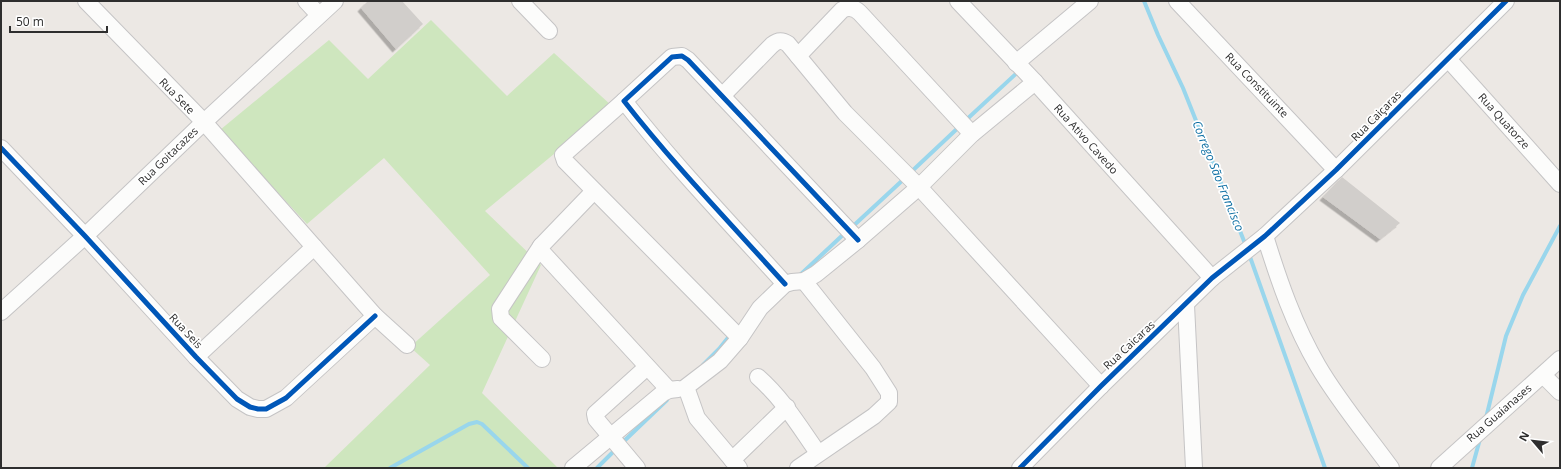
<svg xmlns="http://www.w3.org/2000/svg" width="1561" height="469" font-family="'Open Sans',sans-serif">
<style>
.green{fill:#cee6be}
.lines{fill:none;stroke-linecap:round;stroke-linejoin:round}
.stream{stroke:#99d6ec;stroke-width:4}
.building{fill:#d1cecb;filter:url(#shadow)}
.minor-casing{stroke:#c5c4c5;stroke-width:18}
.minor{stroke:#fcfcfb;stroke-width:16}
.cycleway-casing{stroke:#fff;stroke-width:8}
.cycleway{stroke:#0057b8;stroke-width:5}
.labels{text-anchor:middle;stroke-width:3.5;stroke-linejoin:round;paint-order:stroke}
.street-label{font-size:11px;fill:#2e2e2e;stroke:#fff}
.water-label{font-size:12px;font-style:italic;fill:#0d6fa3;stroke:#fff}
</style>
<defs>
<filter id="shadow"><feDropShadow dx="-3.5" dy="3.5" stdDeviation="0" flood-color="#0004"/></filter>
</defs>
<rect width="100%" height="100%" fill="#ece8e4"/>
<path class="green" d="M431,20L507,96L554,53L612,106L485,211L541,265L482,393L558,468H324L430,365L410,347L490,275L384,158L307,224L220,130L329,40L368,79Z"/>
<g class="lines">
<g class="stream">
<path d="M1144,1L1158,35L1183,88L1246,246"/>
<path d="M965,121L1020,70"/>
<path d="M910,173L960,126"/>
<path d="M851,228L905,178"/>
<path d="M1249,254L1325,468"/>
<path d="M800,275L846,232"/>
<path d="M703,365L719,349L731,334"/>
<path d="M1486,418L1506,336L1523,295L1560,226"/>
<path d="M621,444L667,400"/>
<path d="M390,468L469,424L477,422L482,424L528,468"/>
<path d="M597,468L616,449"/>
<path d="M1472,468L1480,439"/>
</g>
</g>
<g class="building">
<path d="M368,1H402L423,24L396,49L361,8Z"/>
<path d="M1342,177L1400,223L1380,239L1323,197Z"/>
</g>
<g class="lines">
<defs>
<g id="minor">
<path d="M86,1L204,122L375,316L407,345"/>
<path d="M306,1L319,15"/>
<path d="M520,1L549,31"/>
<path d="M958,1L1035,82L1212,278"/>
<path d="M1177,1L1336,170"/>
<path d="M798,56L842,10C849,6 855,8 860,13L972,134"/>
<path d="M1448,59L1560,184"/>
<path d="M1016,63L1090,1"/>
<path d="M722,96L772,45C778,40 782,40 788,44L845,113L919,187L1101,386"/>
<path d="M624,101L563,155L565,161L740,338"/>
<path d="M1,148L85,236L196,357L237,399L250,407L258,409H266L286,398L375,316"/>
<path d="M594,191L541,246L542,252L669,390"/>
<path d="M1265,236C1279,281 1294,325 1318,366C1339,402 1367,435 1391,468"/>
<path d="M541,246L500,309L501,318L542,359"/>
<path d="M785,284C731,224 674,165 624,101L672,57L682,56L688,60L858,240"/>
<path d="M1186,305L1194,468"/>
<path d="M1,312L85,236L204,122L335,1"/>
<path d="M196,357L314,247"/>
<path d="M1543,375L1560,392"/>
<path d="M758,377C783,399 799,426 818,453"/>
<path d="M732,460L787,407"/>
<path d="M573,468L663,393L669,390L678,389"/>
<path d="M637,468L596,419L595,414L647,367"/>
<path d="M739,468L697,418L686,387L720,361L740,338L760,308L785,284L792,282L804,281L816,274L858,240L919,187L972,134L1035,82"/>
<path d="M798,468L874,416L889,402V393L873,368L804,281"/>
<path d="M1020,468L1101,386L1212,278L1265,236L1336,170L1506,1"/>
<path d="M1439,468L1560,359"/>
</g>
</defs>
<use href="#minor" class="minor-casing"/>
<use href="#minor" class="minor"/>
<defs>
<g id="cycleway">
<path d="M1,148L85,236L196,357L237,399L250,407L258,409H266L286,398L375,316"/>
<path d="M785,284C731,224 674,165 624,101L672,57L682,56L688,60L858,240"/>
<path d="M1020,468L1101,386L1212,278L1265,236L1336,170L1506,1"/>
</g>
</defs>
<use href="#cycleway" class="cycleway-casing"/>
<use href="#cycleway" class="cycleway"/>
</g>
<g class="labels">
<g class="street-label">
<text transform="translate(1257 85) rotate(46)" y="4">Rua Constituinte</text>
<text transform="translate(177 96) rotate(46)" y="4">Rua Sete</text>
<text transform="translate(1376 116) rotate(-45)" y="4">Rua Caiçaras</text>
<text transform="translate(1504 121) rotate(48)" y="4">Rua Quatorze</text>
<text transform="translate(1086 139) rotate(48)" y="4">Rua Ativo Cavedo</text>
<text transform="translate(168 156) rotate(-44)" y="4">Rua Goitacazes</text>
<text transform="translate(186 331) rotate(47)" y="4">Rua Seis</text>
<text transform="translate(1129 345) rotate(-43)" y="4">Rua Caicaras</text>
<text transform="translate(1499 413) rotate(-41)" y="4">Rua Guaianases</text>
</g>
<g class="water-label">
<text transform="translate(1218 176) rotate(68)" y="4">Corrego São Francisco</text>
</g>
</g>
<rect width="1561" height="469" fill="none" stroke="#2e2e2e" stroke-width="4"/>
<g transform="translate(1533 441) rotate(298)" stroke="#ffffff" stroke-width="3" paint-order="stroke">
<path d="M0-3L7 15L0 10L-7 15Z" fill="#2e2e2e"/>
<text y="-6" font-size="11" font-weight="bold" text-anchor="middle" fill="#2e2e2e">N</text>
</g>
<path d="M10 26v6h97v-6" fill="none" stroke="#2e2e2e" stroke-width="2"/>
<text x="16" y="26" font-size="12" fill="#2e2e2e" stroke="#ffffff" stroke-width="3" paint-order="stroke">50 m</text>
</svg>
